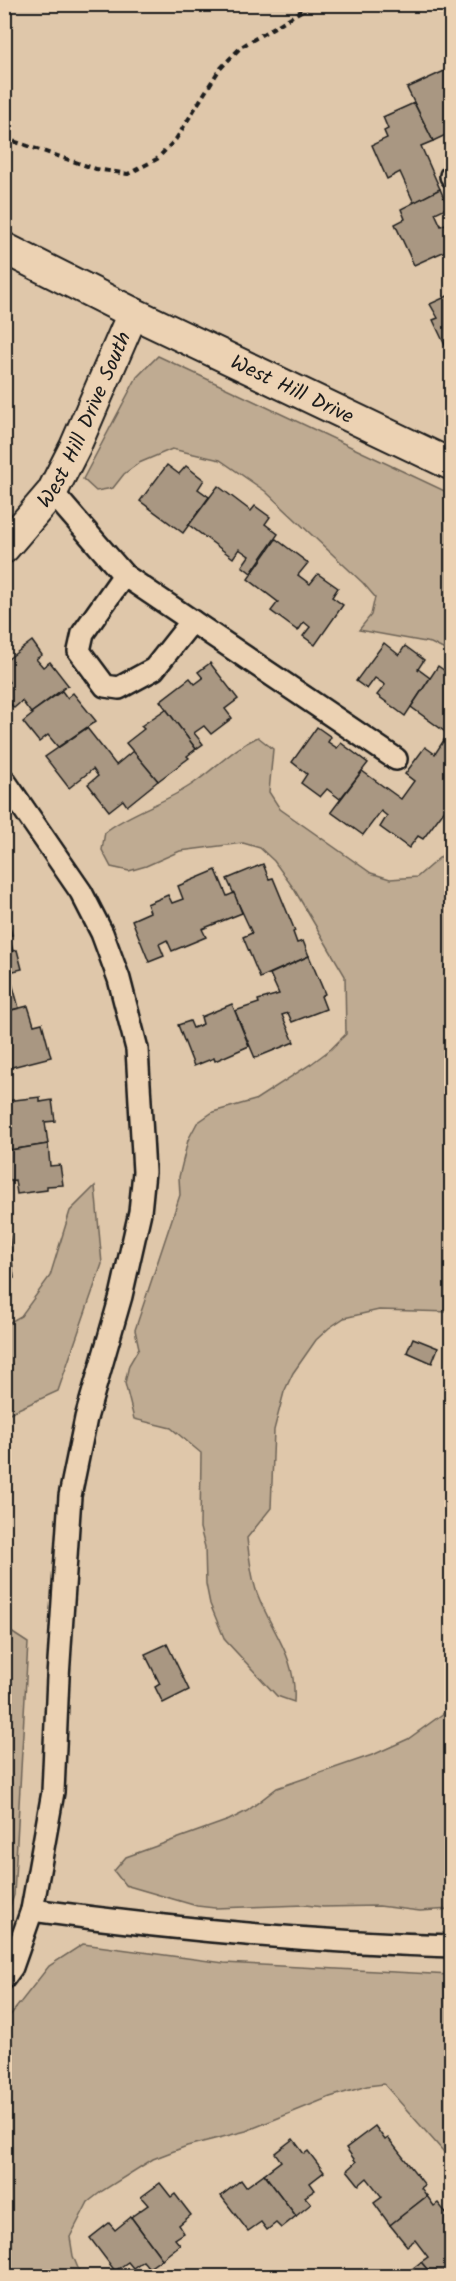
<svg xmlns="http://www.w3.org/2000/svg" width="456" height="2281" font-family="Kalam,sans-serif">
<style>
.green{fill:#bfab92;stroke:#6e6457;stroke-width:1.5}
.building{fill:#a99782;stroke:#1c1c1c;stroke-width:1.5}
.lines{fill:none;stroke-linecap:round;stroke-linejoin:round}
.street-casing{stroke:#1c1c1c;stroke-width:26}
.secondary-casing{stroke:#1c1c1c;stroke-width:34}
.path{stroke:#1c1c1c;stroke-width:4;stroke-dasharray:6 4.5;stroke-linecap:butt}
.street{stroke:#ecd2b3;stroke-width:21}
.secondary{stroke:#ecd2b3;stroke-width:30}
.labels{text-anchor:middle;stroke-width:4.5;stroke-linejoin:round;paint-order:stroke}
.street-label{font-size:21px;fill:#1c1c1c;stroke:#ecd2b3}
</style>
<rect width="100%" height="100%" fill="#dfc7aa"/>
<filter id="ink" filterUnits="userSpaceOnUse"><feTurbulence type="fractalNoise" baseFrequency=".0167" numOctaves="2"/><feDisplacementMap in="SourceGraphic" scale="12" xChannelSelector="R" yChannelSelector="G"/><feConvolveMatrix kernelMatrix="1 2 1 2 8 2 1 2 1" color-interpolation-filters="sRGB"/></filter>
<g filter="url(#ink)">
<g class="green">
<path d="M158,356L451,494V653L431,643L359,630L371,615L375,597L363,583L265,491L220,460L172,449L139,463L124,474L113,488L96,491L83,479L137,377Z"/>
<path d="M258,737L273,749L269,792L280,809L371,873L390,879L417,877L452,847L451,1312L379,1310L344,1318L329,1328L316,1340L293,1373L284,1392L274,1430L271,1508L247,1538C249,1556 251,1576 257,1593C272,1633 297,1656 294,1702L277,1696L225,1640L210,1604L206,1584L205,1547L200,1528L201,1453L171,1428L134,1419L125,1383L129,1365L139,1348L135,1330L180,1195L179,1177L188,1140L197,1123L213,1112L255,1100L311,1064L331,1049L346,1034L345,976L294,889L274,861L260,848L243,843L180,851L146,866L129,871L111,867L102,850L105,832C132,811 166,803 194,783C217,767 232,749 258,737Z"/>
<path d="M95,1186L102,1264L58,1391L5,1415V1325L21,1316L50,1276L70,1211Z"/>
<path d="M5,1628L28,1643L14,1895L5,1921Z"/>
<path d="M451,1708V1909L420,1911L379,1906L323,1907L305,1905L215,1908L197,1906L125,1885L114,1871L126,1857L229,1820L247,1811L277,1788L375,1754L408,1739Z"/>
<path d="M83,1944L224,1963L451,1975V2160L384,2084L367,2086L330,2097L246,2131L187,2146L153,2159L102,2191L88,2202L70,2237L73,2256L80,2273L79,2276H5V2022L49,1966Z"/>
</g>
<g class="building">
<path d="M451,68L452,114L448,116L452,124V132L433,141L407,88Z"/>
<path d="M414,103L433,141L421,146L440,189L414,203L400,172L387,179L372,145L387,138L384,131L388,129L383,117Z"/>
<path d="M440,189L448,207L435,213L441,226L452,221V248L414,265L395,224L405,219L401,209Z"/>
<path d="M452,294V360L433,320L438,318L430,304Z"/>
<path d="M167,465L179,474L186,466L204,480L198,489L209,497L183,533L140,501Z"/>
<path d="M218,486L251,511L255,506L270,517L265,524L278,534L251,573L242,566L249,556L239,549L233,558L189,525Z"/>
<path d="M276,539L308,563L298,575L310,584L318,574L338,588L332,597L343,605L315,645L303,636L310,627L304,622L298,631L271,611L278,602L248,579Z"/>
<path d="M32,641L42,655L36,659L43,667L50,662L68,685L31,713L22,701L14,708L4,696V686L9,682L4,675V662Z"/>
<path d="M384,643L399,655L405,646L424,660L418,669L430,678L405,716L377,695L385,685L375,678L367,689L356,681Z"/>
<path d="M210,663L238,699L225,709L232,718L211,734L204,726L194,733L203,744L196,749L160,701L190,678L195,684L203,678L198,672Z"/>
<path d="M438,666L452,676V800L423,839L418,836L409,848L380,827L387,816L381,811L363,835L331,812L362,771L401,799L414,781L405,774L425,747L435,754L448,734L411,707Z"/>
<path d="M62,691L67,698L73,693L96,721L58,747L48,735L39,742L23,722L33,714L31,713Z"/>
<path d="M166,709L196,749L187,756L189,758L158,781L126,743L144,729L141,726Z"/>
<path d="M317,727L331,737L328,742L337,748L341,743L368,763L340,799L327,789L320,797L301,783L307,774L292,762Z"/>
<path d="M87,728L116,765L133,751L158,781L127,806L123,800L109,811L88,784L98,776L93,769L69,788L45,757Z"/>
<path d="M263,864L269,879L273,878L295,931L293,932L297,943L303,941L309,956L260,978L243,937L252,933L227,879Z"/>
<path d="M216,870L227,896L234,893L242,913L202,929L206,937L172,951L167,940L159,944L164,956L149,962L132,920L150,912L147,904L168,895L172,903L183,899L178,886Z"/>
<path d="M5,910L12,935L9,936L13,951L4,954Z"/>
<path d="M17,950L22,969L9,972L19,1008L4,1012V954Z"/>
<path d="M309,956L325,994L321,996L326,1009L292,1022L288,1013L282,1015L294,1042L255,1058L235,1011L259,1003L258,1000L279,994L270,974Z"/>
<path d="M232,1004L249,1046L215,1061L214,1058L194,1066L178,1025L190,1021L193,1028L203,1024L201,1017Z"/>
<path d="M28,1006L34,1025L42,1023L51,1057L4,1069V1012Z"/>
<path d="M40,1097V1102L52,1100L55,1121L45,1122L48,1144L4,1151V1118L8,1117L6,1101Z"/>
<path d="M48,1144L50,1166L60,1165L63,1185L47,1186V1190L17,1194L15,1180L6,1181L4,1151Z"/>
<path d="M4,1233H9L14,1278L4,1279Z"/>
<path d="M413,1338L438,1348L432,1363L407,1352Z"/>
<path d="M167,1644L189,1690L163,1703L155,1687L160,1684L145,1654Z"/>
<path d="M375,2126L385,2140L388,2138L425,2185L421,2188L427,2196L390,2225L374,2203L382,2197L367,2178L359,2185L347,2170L356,2162L346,2148Z"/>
<path d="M293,2139L304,2154L308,2151L324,2172L310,2183L315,2190L305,2197L311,2204L296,2216L264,2174L281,2161L275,2153Z"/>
<path d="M264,2174L296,2216L281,2228L276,2223L267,2230L261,2222L248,2231L221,2196L241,2180L246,2187Z"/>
<path d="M160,2183L171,2197L175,2194L191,2215L179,2225L184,2233L175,2239L180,2245L162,2259L131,2217L148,2205L141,2197Z"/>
<path d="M427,2196L434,2206L438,2203L452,2220V2276H442L440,2274L433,2276L421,2262L428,2257L415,2240L407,2246L390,2225Z"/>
<path d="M131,2217L162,2259L149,2268L143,2261L133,2268L128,2262L115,2271L90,2238L109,2223L115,2230Z"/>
<path d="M421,2262L433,2276H403Z"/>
</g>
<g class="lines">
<defs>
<g id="street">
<path d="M451,176H452"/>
<path d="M52,492L124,575L396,759"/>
<path d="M124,575L83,633L79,651L105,686L119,688L154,669L192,621"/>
<path d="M4,780L81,892L102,933L119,979L137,1049L144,1172L140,1212L121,1296L86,1418L70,1496L58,1677L53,1792L32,1910L12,1967L4,1978"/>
<path d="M32,1910C172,1929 311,1942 452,1946"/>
</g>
<g id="secondary">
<path id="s1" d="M4,248L133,313L452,465"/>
<path id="s2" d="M4,548L52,492L75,447L133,313"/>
</g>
</defs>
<use href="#street" class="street-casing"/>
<use href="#secondary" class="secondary-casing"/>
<path class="path" d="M4,138L96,169L128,174L157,159L176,139L219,70L241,47L313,4"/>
<use href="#street" class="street"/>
<use href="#secondary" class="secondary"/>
</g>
</g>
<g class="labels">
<g class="street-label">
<text dy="7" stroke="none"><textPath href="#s1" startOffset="321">West Hill Drive</textPath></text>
<text dy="7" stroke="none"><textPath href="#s2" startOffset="153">West Hill Drive South</textPath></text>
</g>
</g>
<rect width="456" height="2281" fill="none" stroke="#ecd2b3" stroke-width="24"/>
<rect x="12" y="12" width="432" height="2257" fill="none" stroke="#1c1c1c" stroke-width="2" filter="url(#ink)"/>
</svg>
